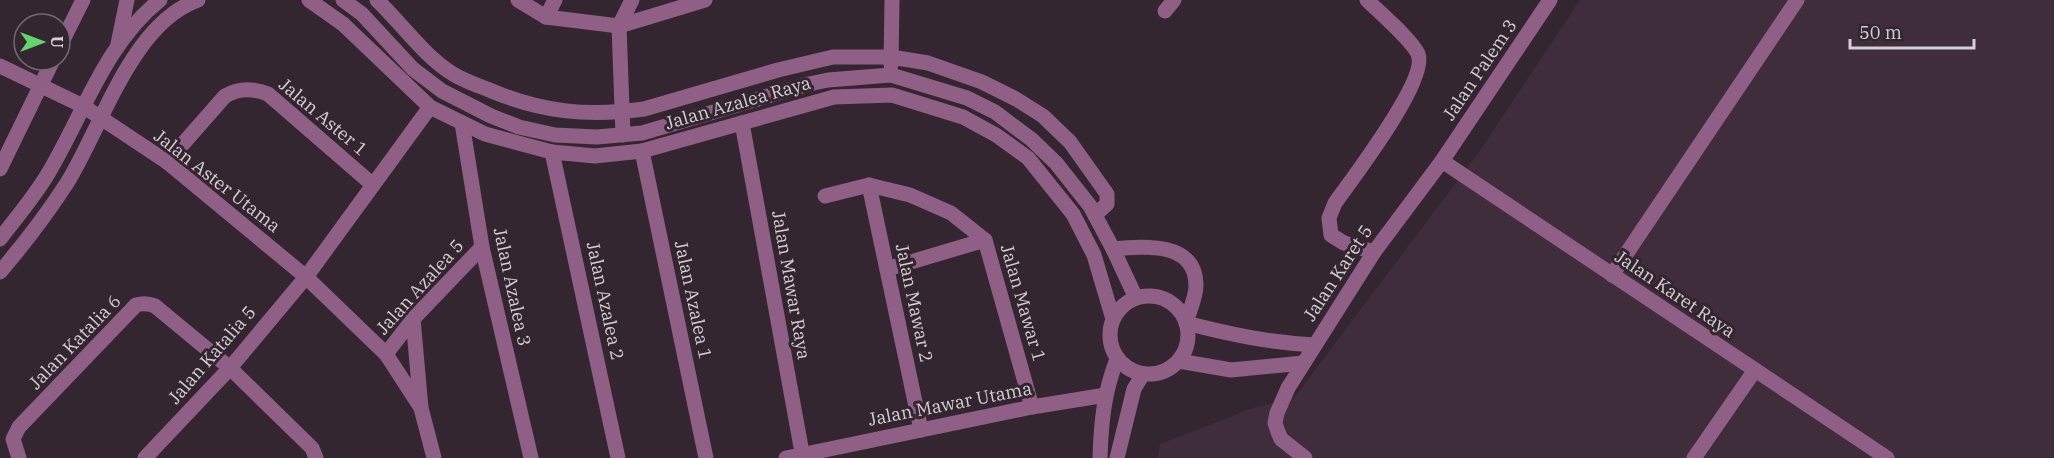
<svg xmlns="http://www.w3.org/2000/svg" width="2054" height="458" font-family="'IBM Plex Serif',serif">
<style>
.built{fill:#3f2d3b}
.lines{fill:none;stroke-linecap:round;stroke-linejoin:round}
.minor{stroke:#905f85;stroke-width:15}
.labels{text-anchor:middle;stroke-width:6;stroke-linejoin:round;paint-order:stroke}
.street-label{font-size:18px;fill:#d7ced4;stroke:#332630}
</style>
<rect width="100%" height="100%" fill="#332630"/>
<path class="built" d="M1580,0H2054V458H1158L1160,444L1253,408L1294,398L1479,152Z"/>
<g class="lines">
<g class="minor">
<path d="M309,0L343,24L430,107L485,134L552,152L595,156L642,151L834,97L892,95L963,117L996,135L1028,158L1073,214L1094,255L1113,319"/>
<path d="M343,0L362,14L413,69L442,91L491,116L519,127L555,135L597,137L642,133L809,84L828,80L891,75L967,98L995,112L1031,139L1056,163L1090,206L1113,249L1136,298"/>
<path d="M377,0C402,24 423,55 453,74C463,80 476,85 487,89C540,112 587,117 644,109L778,70L833,57H891L928,63L982,82L1016,99L1043,116L1070,142L1107,194V204L1095,215"/>
<path d="M518,0L546,17L619,26L705,0"/>
<path d="M1367,0C1380,13 1412,40 1418,54C1429,79 1352,179 1335,203L1329,218L1331,235L1344,243L1374,252"/>
<path d="M1165,11L1174,0"/>
<path d="M546,17L555,0"/>
<path d="M118,44L127,0"/>
<path d="M60,46L83,0"/>
<path d="M891,65L892,0"/>
<path d="M0,66L83,106L167,162L306,277L386,354L421,408"/>
<path d="M462,123L482,247L531,458"/>
<path d="M742,123L803,458"/>
<path d="M623,135L619,26L632,0"/>
<path d="M642,151L706,458"/>
<path d="M552,152L618,458"/>
<path d="M1442,161L1887,458"/>
<path d="M167,162L225,96C239,88 253,88 268,94L373,185"/>
<path d="M0,169L53,60"/>
<path d="M869,185L921,430"/>
<path d="M825,196L869,185L910,195L951,213L985,240L1032,407"/>
<path d="M0,239C16,218 35,196 49,172C84,113 105,44 160,0"/>
<path d="M1113,249C1144,246 1196,241 1196,286C1196,297 1189,312 1186,323C1229,334 1270,343 1315,345"/>
<path d="M887,269L985,240"/>
<path d="M0,272C24,244 47,214 67,183C102,127 131,24 198,0"/>
<path d="M1612,275L1797,0"/>
<circle cx="1149" cy="335" r="39"/>
<path d="M413,319L421,408L434,458"/>
<path d="M386,354L413,319L482,247"/>
<path d="M1179,361L1231,370L1303,363"/>
<path d="M19,458L13,439L19,427L136,305C143,303 148,303 155,306L230,368L312,448L316,458"/>
<path d="M145,458L230,368L306,277L430,107"/>
<path d="M786,458L1032,407L1106,395"/>
<path d="M1100,458C1101,423 1104,392 1117,359"/>
<path d="M1117,458L1134,389L1143,374"/>
<path d="M1305,458L1281,439L1278,432L1275,423L1277,413L1288,388L1374,252L1442,161L1550,0"/>
<path d="M1694,458L1755,370"/>
</g>
</g>
<g class="labels">
<g class="street-label">
<text transform="translate(1480 70) rotate(-56)" y="6">Jalan Palem 3</text>
<text transform="translate(738 103) rotate(-16)" y="6">Jalan Azalea Raya</text>
<text transform="translate(323 117) rotate(40)" y="6">Jalan Aster 1</text>
<text transform="translate(217 181) rotate(38)" y="6">Jalan Aster Utama</text>
<text transform="translate(1338 273) rotate(-57)" y="6">Jalan Karet 5</text>
<text transform="translate(791 285) rotate(80)" y="6">Jalan Mawar Raya</text>
<text transform="translate(420 287) rotate(-48)" y="6">Jalan Azalea 5</text>
<text transform="translate(512 287) rotate(78)" y="6">Jalan Azalea 3</text>
<text transform="translate(1675 294) rotate(34)" y="6">Jalan Karet Raya</text>
<text transform="translate(693 300) rotate(78)" y="6">Jalan Azalea 1</text>
<text transform="translate(605 301) rotate(78)" y="6">Jalan Azalea 2</text>
<text transform="translate(914 303) rotate(78)" y="6">Jalan Mawar 2</text>
<text transform="translate(1023 303) rotate(74)" y="6">Jalan Mawar 1</text>
<text transform="translate(75 342) rotate(-46)" y="6">Jalan Katalia 6</text>
<text transform="translate(212 355) rotate(-49)" y="6">Jalan Katalia 5</text>
<text transform="translate(950 404) rotate(-11)" y="6">Jalan Mawar Utama</text>
</g>
</g>
<g transform="translate(42 42) rotate(90)"><circle r="28" fill="#332630" stroke="#756972" stroke-width="1.5"/>
<path d="M0-4.5L10 22L0 15L-10 22Z" fill="#62d469"/>
<text y="-9" font-size="16" font-weight="bold" text-anchor="middle" fill="#d7ced4">U</text>
</g>
<path d="M1850 39v9h124v-9" fill="none" stroke="#d7ced4" stroke-width="3"/>
<text x="1859" y="39" font-size="18" fill="#d7ced4" stroke="#332630" stroke-width="4.5" paint-order="stroke">50 m</text>
</svg>
